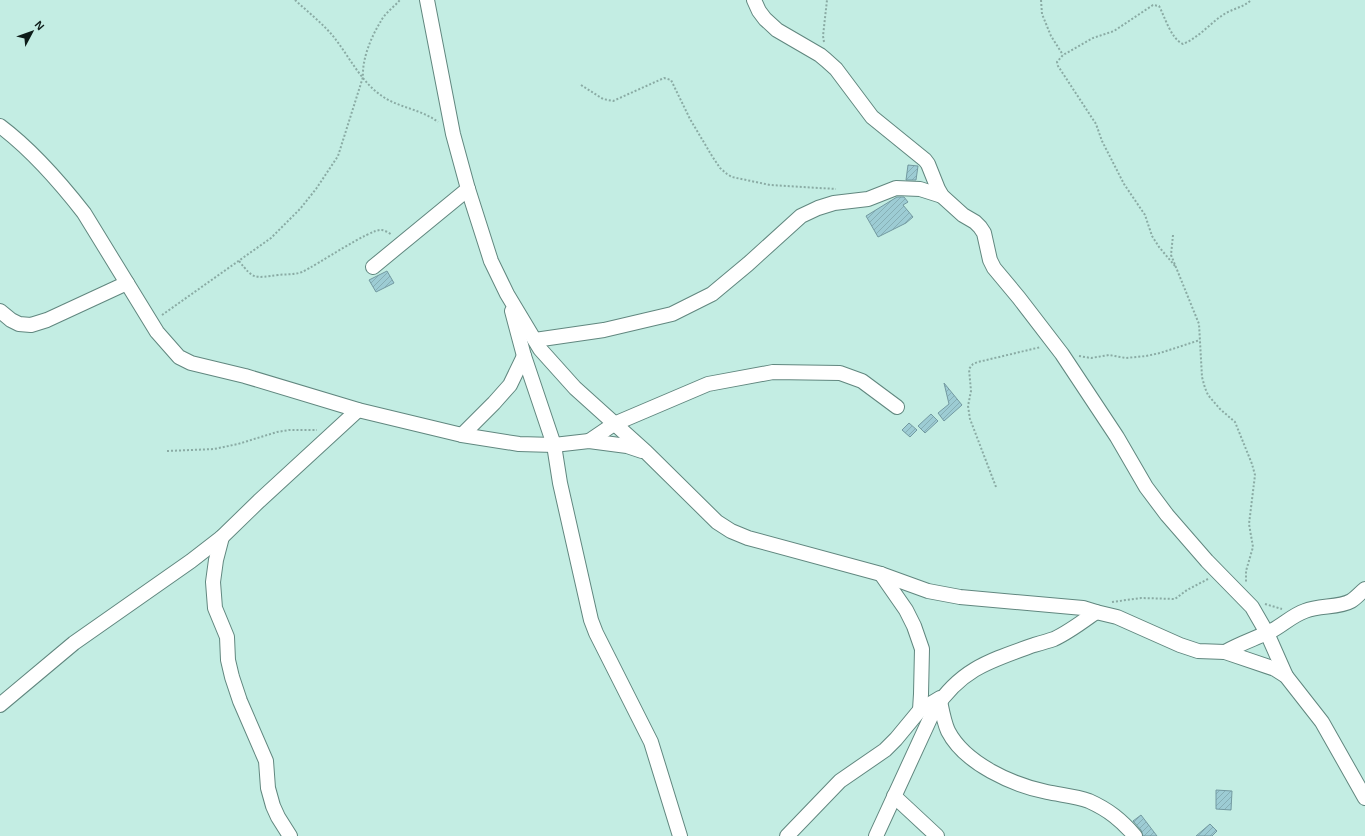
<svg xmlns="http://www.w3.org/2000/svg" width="1365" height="836" font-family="Helvetica,sans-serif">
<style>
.building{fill:url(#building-hatch);stroke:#739aa1}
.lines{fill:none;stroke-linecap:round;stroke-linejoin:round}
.minor-casing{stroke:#61877f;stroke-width:16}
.path{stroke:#8aaba4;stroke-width:2;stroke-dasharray:2 2;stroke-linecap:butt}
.minor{stroke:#fff;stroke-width:14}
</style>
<defs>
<pattern id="building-hatch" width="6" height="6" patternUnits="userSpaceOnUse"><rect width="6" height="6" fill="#9dccd4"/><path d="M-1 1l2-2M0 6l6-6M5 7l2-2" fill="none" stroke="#86afb5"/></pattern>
</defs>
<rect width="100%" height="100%" fill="#c3ede3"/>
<g class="building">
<path d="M908,165L918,166L916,180H906Z"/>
<path d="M897,197H904L908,202L903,205L913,217L906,223L878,237L866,216Z"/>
<path d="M387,271L394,283L376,292L369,280Z"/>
<path d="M944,383L962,405L944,421L938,413L949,404Z"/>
<path d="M931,414L938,421L925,433L918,426Z"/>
<path d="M909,423L917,430L910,437L902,430Z"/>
<path d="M1216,790L1232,791L1231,810L1216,809Z"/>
<path d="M1141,815L1157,836H1143L1141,830L1133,821Z"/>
<path d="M1210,824L1217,831L1212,836H1196Z"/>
</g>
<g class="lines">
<defs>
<g id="minor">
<path d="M427,0L453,134L468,189L491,261L507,294L540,349L575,388L646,452L717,522L731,531L748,538L881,574L928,591L960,597L1083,608L1096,612L1117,617L1180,645L1198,651L1225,652L1275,669L1286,676L1322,722L1365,798"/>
<path d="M754,0L759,11L765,19L777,30L820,55L826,60L836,69L872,117L925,160L928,164L938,189L942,196L963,215L975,222L980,227L984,233L990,260L994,268L1019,298L1062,354L1117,437L1146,487L1167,515L1207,561L1252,607L1267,633L1286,676"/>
<path d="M0,126C32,150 59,181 84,213L157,332L179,357L191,363L245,376L358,410L462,435L519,444L554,445L589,441L627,446L642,451"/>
<path d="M373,267L468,189"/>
<path d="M0,311L11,320L19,324L31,325L47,320L127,283"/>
<path d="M512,311L524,356L554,445L560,483L591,620L596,633L651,742L680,836"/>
<path d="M535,340L604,330L672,314L712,294L748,264L801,216L818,208L834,203L868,199L896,188L920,189L942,196"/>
<path d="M462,435L494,403L510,385L524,356"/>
<path d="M589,441L614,424L708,384L773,372L840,373L862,381L897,407"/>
<path d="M222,537L216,560L213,582L215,608L227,637L228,660L232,677L240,701L266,761L268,788L273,806L278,817L290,836"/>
<path d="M881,574L906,610L914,626L922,649L921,694L920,710"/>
<path d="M1225,652C1241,643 1257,638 1273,630C1284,624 1293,615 1305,611C1319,605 1339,608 1351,601C1356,598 1360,593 1365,589"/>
<path d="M940,701C942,711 944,722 948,731C965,764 1013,785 1047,792C1061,795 1076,796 1089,801C1109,810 1121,820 1135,836"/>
<path d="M0,705L74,643L191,561L222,537L259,501L358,410"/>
<path d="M894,796L937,836"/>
<path d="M787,836L840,781L885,750L896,739L920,710L940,698"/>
<path d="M876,836L934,710C961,669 989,661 1034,645C1041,643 1048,641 1054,639C1069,632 1082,622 1096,612"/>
</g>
</defs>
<use href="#minor" class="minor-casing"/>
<g class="path">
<path d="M295,0C308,12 322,23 333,36C349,56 361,82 382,96C399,108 421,109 438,122"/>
<path d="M1041,0L1042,14L1051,36L1063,55"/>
<path d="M824,42L823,36L827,0"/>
<path d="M581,85L603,99L613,101L664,78L671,80L690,119L712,156L720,168L727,174L732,177L770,185L836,189"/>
<path d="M1173,235L1171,255L1199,324L1202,377L1205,388L1208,395L1220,409L1235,422L1252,464L1255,475L1249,524L1253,547L1246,571V582"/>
<path d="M239,261C254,280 254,278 278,275C286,274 294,275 302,272C317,265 370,229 381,230C385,230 389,233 392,235"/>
<path d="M1175,266L1159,247L1152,236L1145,215L1124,184L1102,141L1096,124L1058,66L1057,62L1063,55L1093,38L1114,31L1153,5L1159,6C1165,17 1171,39 1183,44C1200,37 1211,22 1226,13C1235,8 1244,7 1251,0"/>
<path d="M162,315L271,238L300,209L316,189L338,156L363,77C362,59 371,37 381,21C385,13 394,7 400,0"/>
<path d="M1079,356L1091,358L1109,355L1126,358L1146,356L1160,353L1200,340"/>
<path d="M167,451L214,449L238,444L277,432L289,430H317"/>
<path d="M996,487L970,419L968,406L971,391L969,369L973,364L978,362L1041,347"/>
<path d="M1112,602L1141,598L1175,599L1187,590L1208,579"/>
<path d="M1265,604L1282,609"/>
</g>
<use href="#minor" class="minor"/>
</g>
<g transform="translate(32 32) rotate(49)" stroke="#c3ede3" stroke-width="3" paint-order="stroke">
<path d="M0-3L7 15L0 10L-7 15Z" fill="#0d1c19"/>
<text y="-6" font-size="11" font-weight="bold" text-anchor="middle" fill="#0d1c19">N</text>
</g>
</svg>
